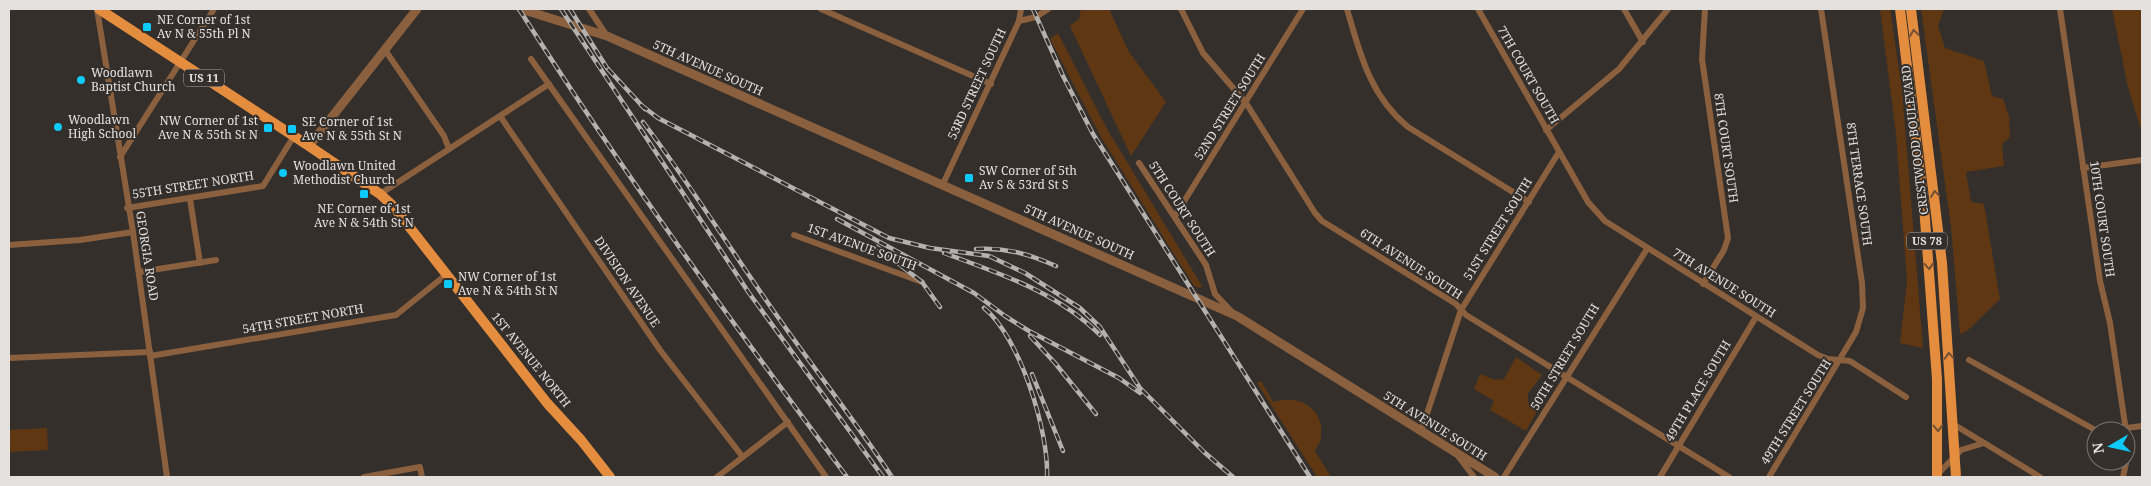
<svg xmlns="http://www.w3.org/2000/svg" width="2151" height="486" font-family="'Noto Serif',serif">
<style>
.green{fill:#603713}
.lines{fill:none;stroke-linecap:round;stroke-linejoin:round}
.minor{stroke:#8b603e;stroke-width:6}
.tertiary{stroke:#8b603e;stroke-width:9}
.primary{stroke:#e58d3f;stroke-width:10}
.rail-casing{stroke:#b4b1ae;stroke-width:4.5}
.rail{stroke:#342f2b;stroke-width:2.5;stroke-dasharray:8;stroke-linecap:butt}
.oneway{stroke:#725032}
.poi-dot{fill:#0ecafa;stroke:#342f2b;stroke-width:2}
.labels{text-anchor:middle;stroke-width:4;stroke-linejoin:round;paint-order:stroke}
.shield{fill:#342f2b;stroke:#aeaba8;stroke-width:1}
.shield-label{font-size:11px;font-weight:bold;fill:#e3e0de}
.poi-label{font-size:12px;fill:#e3e0de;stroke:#342f2b;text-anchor:start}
.street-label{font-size:12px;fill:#e3e0de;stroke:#342f2b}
</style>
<rect width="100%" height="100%" fill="#342f2b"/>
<g class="green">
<path d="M1081,9H1109L1129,52L1166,102L1131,156L1070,26L1079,19Z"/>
<path d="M1880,9H1890L1902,90L1923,348L1900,343L1907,281L1896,134Z"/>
<path d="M1921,9H1944L1938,26L1945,48L1984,61L1992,96L2003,99L2009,116L2010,137L2002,144L2004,166L1966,172L1971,202L1984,204L2000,299L1967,331L1960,334L1951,227Z"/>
<path d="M2112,9H2142V133L2128,87Z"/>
<path d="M1058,33L1107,129L1202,286L1200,288L1194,286L1101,137L1050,39Z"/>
<path d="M1516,357L1542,375L1528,394V403L1537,411L1526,431L1490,410L1494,401L1474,389L1480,374L1495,380L1504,379Z"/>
<path d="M1261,381L1273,402C1297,393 1325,408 1321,436C1321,441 1317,447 1315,451L1331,477H1317L1257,383Z"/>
<path d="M47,428L48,450L9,452V430Z"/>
</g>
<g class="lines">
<g class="minor">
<path d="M97,9L133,232L167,477"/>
<path d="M589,9L607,36"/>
<path d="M821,9L991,84"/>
<path d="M1181,9L1203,53L1246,103L1315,213L1322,221L1456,304L1466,315L1729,477"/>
<path d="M1347,9C1360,54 1370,96 1408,127L1529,202"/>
<path d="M1478,9L1588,202L1605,221L1818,355L1828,359L1850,361L1906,397"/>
<path d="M1624,9L1643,42"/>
<path d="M2060,9L2100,281L2110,323L2126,431"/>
<path d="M1019,21L1021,9"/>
<path d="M385,50L444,136L449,149"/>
<path d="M531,59L826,477"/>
<path d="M500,116L660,350L742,456"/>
<path d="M1546,130L1619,69L1668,9"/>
<path d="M120,157L214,9"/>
<path d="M1139,163L1206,265L1215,294L1232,312"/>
<path d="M2083,168L2142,160"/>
<path d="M942,186L1019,21L1036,17L1048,9"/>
<path d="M380,194L549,84"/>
<path d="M190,199L200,263"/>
<path d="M127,208L263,186L294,136"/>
<path d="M1175,216L1303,9"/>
<path d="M794,235L922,282"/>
<path d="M9,245L80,240L133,232"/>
<path d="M139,272L216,260"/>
<path d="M1703,284L1724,250L1728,238L1702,59L1705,9"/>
<path d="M150,356L396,315L447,274"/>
<path d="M9,358L150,352"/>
<path d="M1969,360L2097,431"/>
<path d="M1953,424L2040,477"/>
<path d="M2126,428L2142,426"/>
<path d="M1421,432L1461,310L1559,152"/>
<path d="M1458,456L1474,477"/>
<path d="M1936,476L1961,450L1984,443"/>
<path d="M364,477L420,467L422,477"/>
<path d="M717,477L788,422"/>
<path d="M1504,477L1647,249"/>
<path d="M1660,477L1756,317"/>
<path d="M1769,477L1856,332L1863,308L1862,283L1821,9"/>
<path d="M2123,477L2126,463V432"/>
</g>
<g class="tertiary">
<path d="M521,9L607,36L1237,316L1495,477"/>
<path d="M309,146L417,9"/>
</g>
<g class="primary">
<path d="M99,9L309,146L380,194L393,206L547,403L581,440L610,477"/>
<path d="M1900,9L1924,206L1937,379V477"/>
<path d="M1911,9L1942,263L1956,477"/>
</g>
<defs>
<g id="rail">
<path d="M519,9C621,170 733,324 847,477"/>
<path d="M561,9L749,293L883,477"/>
<path d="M570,9L607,68"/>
<path d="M1033,9L1063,76L1093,134L1310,477"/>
<path d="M608,69L645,109"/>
<path d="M641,105L658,118L889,238L930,248L989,256L1025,273L1080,308L1100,327L1140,388L1204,452L1233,477"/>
<path d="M643,122C687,180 725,241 766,300C807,360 852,416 892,477"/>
<path d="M837,219L974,293L1005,316L1029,331L1119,378L1140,393"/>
<path d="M877,247L922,282L940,307"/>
<path d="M976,249C1005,247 1029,254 1056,266"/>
<path d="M944,253C1000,274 1056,291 1100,335"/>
<path d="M984,308C1020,337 1049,432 1047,477"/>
<path d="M1030,336L1055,363L1096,414"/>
<path d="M1032,374L1063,451"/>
</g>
</defs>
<use href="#rail" class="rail-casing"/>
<use href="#rail" class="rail"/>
</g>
<defs><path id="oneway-chevron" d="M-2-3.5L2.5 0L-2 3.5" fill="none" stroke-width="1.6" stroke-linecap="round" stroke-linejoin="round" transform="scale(1.25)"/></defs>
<g class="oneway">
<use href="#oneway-chevron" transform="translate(1914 33) rotate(-98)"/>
<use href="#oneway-chevron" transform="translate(1935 194) rotate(-97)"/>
<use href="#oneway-chevron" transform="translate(1929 266) rotate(86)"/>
<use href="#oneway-chevron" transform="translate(1949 356) rotate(-94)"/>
<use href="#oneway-chevron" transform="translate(1938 428) rotate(89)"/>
</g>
<g class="poi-dot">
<rect x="142" y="22" width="10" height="10" rx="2.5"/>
<circle cx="81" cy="80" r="5"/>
<circle cx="58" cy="127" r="5"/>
<rect x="263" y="123" width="10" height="10" rx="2.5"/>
<rect x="287" y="124" width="10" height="10" rx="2.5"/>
<circle cx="283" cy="173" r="5"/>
<rect x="964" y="173" width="10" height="10" rx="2.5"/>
<rect x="359" y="189" width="10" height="10" rx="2.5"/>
<rect x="443" y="279" width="10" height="10" rx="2.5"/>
</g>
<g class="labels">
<g class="shield">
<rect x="184" y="69.5" width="40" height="17" rx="4"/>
<rect x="1907" y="232.5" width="40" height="17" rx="4"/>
</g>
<g class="shield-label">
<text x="204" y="82">US 11</text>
<text x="1927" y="245">US 78</text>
</g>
<g class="poi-label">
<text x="157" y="24">NE Corner of 1st<tspan x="157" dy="14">Av N &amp; 55th Pl N</tspan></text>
<text x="91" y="77">Woodlawn<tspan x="91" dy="14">Baptist Church</tspan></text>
<text x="68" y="124">Woodlawn<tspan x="68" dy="14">High School</tspan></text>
<text x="258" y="125" text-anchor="end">NW Corner of 1st<tspan x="258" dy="14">Ave N &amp; 55th St N</tspan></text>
<text x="302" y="126">SE Corner of 1st<tspan x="302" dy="14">Ave N &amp; 55th St N</tspan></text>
<text x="293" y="170">Woodlawn United<tspan x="293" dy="14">Methodist Church</tspan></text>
<text x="979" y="175">SW Corner of 5th<tspan x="979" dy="14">Av S &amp; 53rd St S</tspan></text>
<text x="364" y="213" text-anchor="middle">NE Corner of 1st<tspan x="364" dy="14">Ave N &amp; 54th St N</tspan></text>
<text x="458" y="281">NW Corner of 1st<tspan x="458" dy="14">Ave N &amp; 54th St N</tspan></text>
</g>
<g class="street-label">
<text transform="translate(708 68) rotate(24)" y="4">5TH AVENUE SOUTH</text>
<text transform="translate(1528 75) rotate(60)" y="4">7TH COURT SOUTH</text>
<text transform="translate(977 84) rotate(-65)" y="4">53RD STREET SOUTH</text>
<text transform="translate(1230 107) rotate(-58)" y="4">52ND STREET SOUTH</text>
<text transform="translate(1915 140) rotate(-97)" y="4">CRESTWOOD BOULEVARD</text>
<text transform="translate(1726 148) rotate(82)" y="4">8TH COURT SOUTH</text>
<text transform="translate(1859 184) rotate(82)" y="4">8TH TERRACE SOUTH</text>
<text transform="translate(193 185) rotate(-9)" y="4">55TH STREET NORTH</text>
<text transform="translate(1182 209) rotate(57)" y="4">5TH COURT SOUTH</text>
<text transform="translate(2102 219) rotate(82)" y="4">10TH COURT SOUTH</text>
<text transform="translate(1498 229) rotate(-58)" y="4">51ST STREET SOUTH</text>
<text transform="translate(1079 232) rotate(24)" y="4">5TH AVENUE SOUTH</text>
<text transform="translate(862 247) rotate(20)" y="4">1ST AVENUE SOUTH</text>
<text transform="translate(147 256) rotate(81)" y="4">GEORGIA ROAD</text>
<text transform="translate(1411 264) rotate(33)" y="4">6TH AVENUE SOUTH</text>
<text transform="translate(627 282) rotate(56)" y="4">DIVISION AVENUE</text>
<text transform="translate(1724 283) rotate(32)" y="4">7TH AVENUE SOUTH</text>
<text transform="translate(303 319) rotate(-10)" y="4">54TH STREET NORTH</text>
<text transform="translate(1565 357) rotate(-59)" y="4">50TH STREET SOUTH</text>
<text transform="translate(531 360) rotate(51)" y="4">1ST AVENUE NORTH</text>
<text transform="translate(1698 391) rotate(-59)" y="4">49TH PLACE SOUTH</text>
<text transform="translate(1796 412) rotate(-58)" y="4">49TH STREET SOUTH</text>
<text transform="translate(1435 426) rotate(32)" y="4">5TH AVENUE SOUTH</text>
</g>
</g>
<rect width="2151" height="486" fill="none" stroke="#e3e0de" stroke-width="20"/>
<g transform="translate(2111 446) rotate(261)"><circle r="24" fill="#342f2b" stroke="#7a7673"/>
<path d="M0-4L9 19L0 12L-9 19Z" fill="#0ecafa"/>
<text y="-8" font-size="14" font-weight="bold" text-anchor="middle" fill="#e3e0de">N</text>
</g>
</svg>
